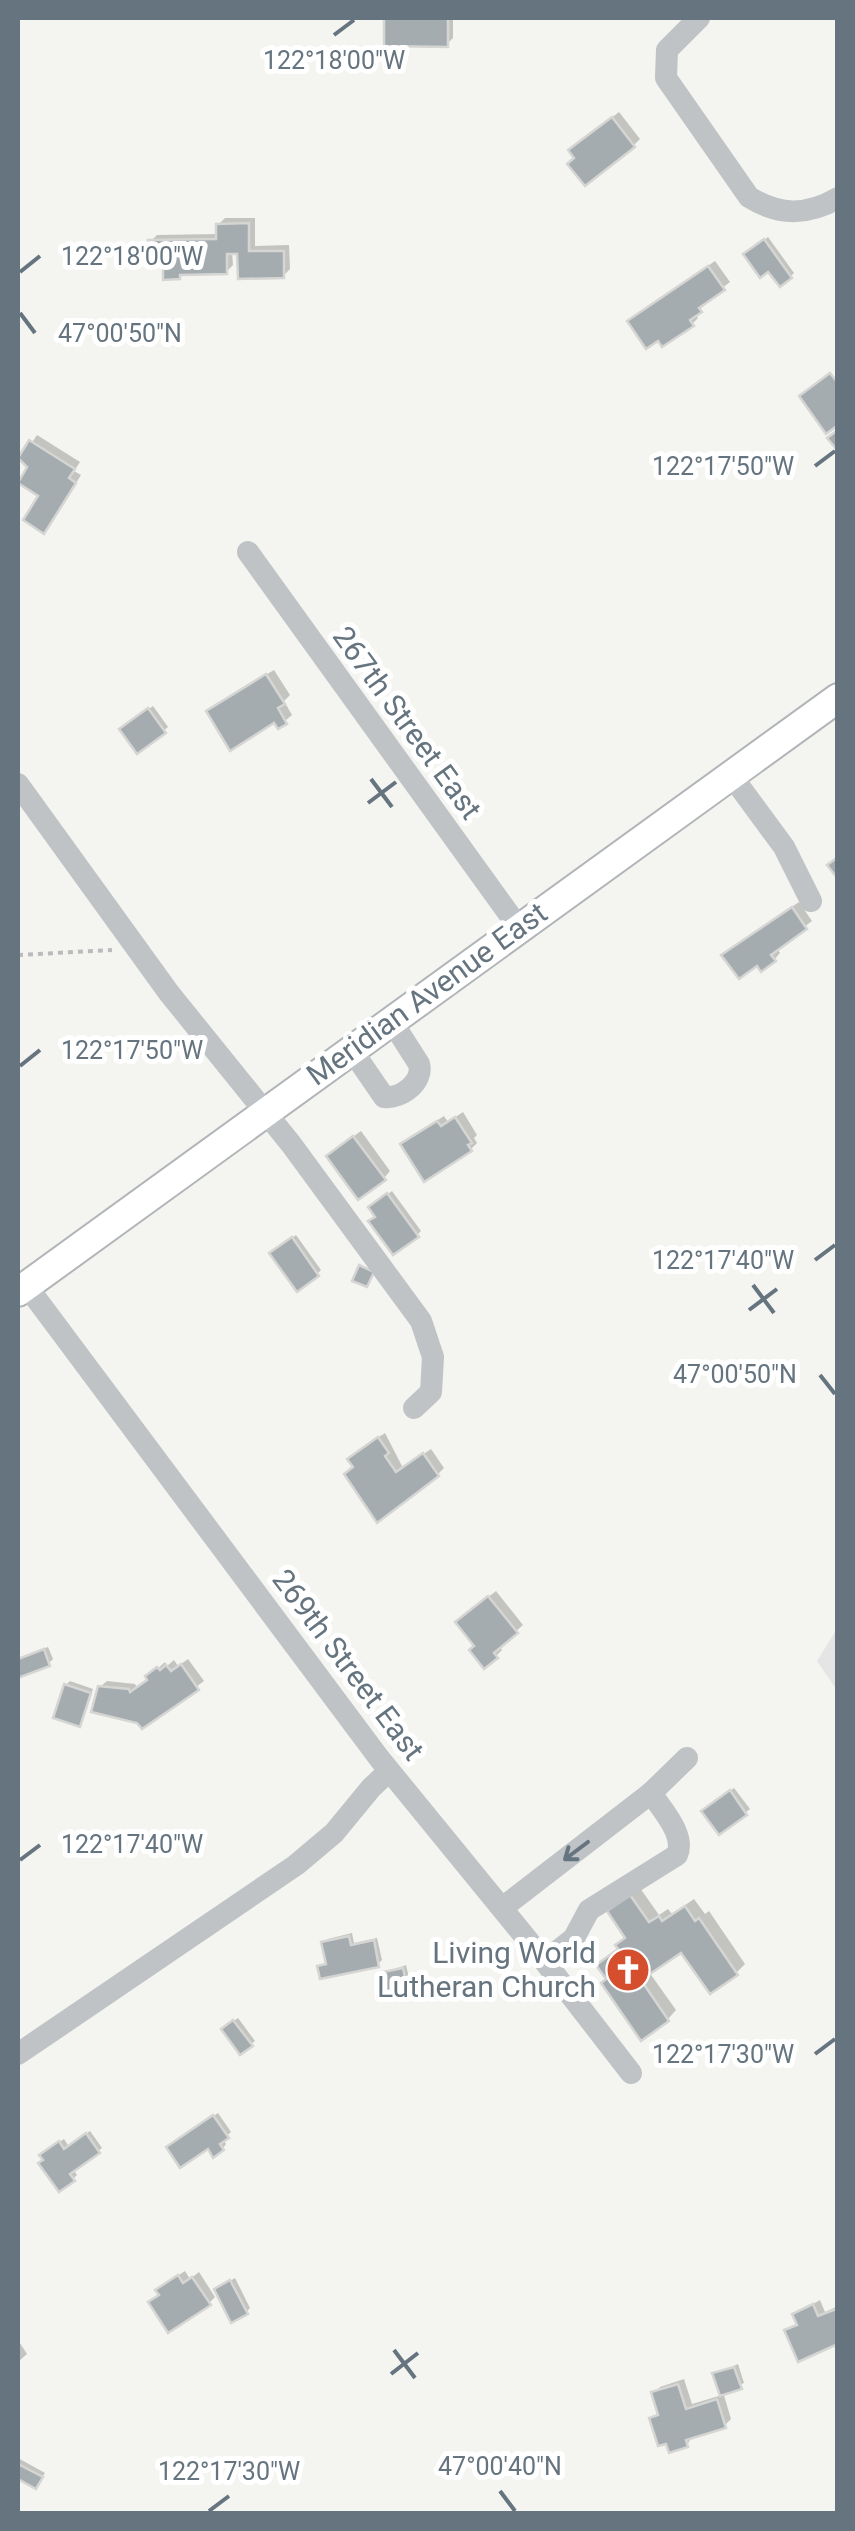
<svg xmlns="http://www.w3.org/2000/svg" width="855" height="2531" font-family="Roboto,sans-serif">
<style>
.built{fill:#e4e5e4}
.shadow{fill:#0003}
.building{fill:#a4acb0;stroke:#d5d5d3;stroke-width:2.5}
.lines{fill:none;stroke-linecap:round;stroke-linejoin:round}
.major-casing{stroke:#b1b5b8;stroke-width:32}
.path{stroke:#b9bbbd;stroke-width:4;stroke-dasharray:5 5;stroke-linecap:butt}
.minor{stroke:#bfc3c6;stroke-width:22}
.major{stroke:#fff;stroke-width:28}
.oneway{stroke:#65747f}
.ticks{fill:none;stroke:#65747f;stroke-width:4}
.labels{text-anchor:middle;stroke-width:10;stroke-linejoin:round;paint-order:stroke}
.street-label{font-size:30px;fill:#65747f;stroke:#fff}
.poi-label{font-size:30px;fill:#65747f;stroke:#fff;text-anchor:end}
.ticks-label{font-size:25px;text-anchor:middle;fill:#65747f;stroke:#fff;stroke-width:10;stroke-linejoin:round;paint-order:stroke}
</style>
<rect width="100%" height="100%" fill="#f4f4f0"/>
<path class="built" d="M837,1629V1690L817,1661Z"/>
<g class="shadow">
<path d="M387,18H453V38L447,44H387Z"/>
<path d="M619,112L640,139L634,145L576,158L578,144Z"/>
<path d="M225,218H255V246L289,245L290,269L283,276L240,251H232L233,265L226,272H184L179,277L151,241L157,235L218,234V225Z"/>
<path d="M768,237L794,273L790,277L750,251Z"/>
<path d="M715,261L730,282L705,301L706,304L695,313L698,318L692,324L658,338L637,315Z"/>
<path d="M37,435L80,462L74,471L81,475L50,524L30,467L20,460Z"/>
<path d="M274,670L290,695L284,701L292,715L279,726L275,720L216,705Z"/>
<path d="M153,706L168,727L138,751L126,725Z"/>
<path d="M799,902L812,921L777,948L780,953L774,960L757,963L731,949Z"/>
<path d="M463,1112L477,1135L474,1138L477,1143L471,1149L410,1138L444,1116L448,1122Z"/>
<path d="M361,1131L390,1171L384,1178L335,1150Z"/>
<path d="M392,1191L421,1231L417,1235L377,1216L375,1204Z"/>
<path d="M296,1235L321,1270L317,1274L276,1250Z"/>
<path d="M385,1433L403,1468L431,1449L444,1468L438,1474H347L355,1466L356,1452Z"/>
<path d="M496,1591L523,1625L499,1646L502,1650L496,1656L476,1646L464,1616Z"/>
<path d="M48,1647L53,1659L49,1663L18,1675V1658Z"/>
<path d="M188,1659L204,1681L143,1726L100,1687L107,1681L135,1684L137,1688L165,1662L167,1666L174,1660L178,1666Z"/>
<path d="M70,1681L93,1689L79,1724L66,1685Z"/>
<path d="M734,1788L750,1809L720,1832L708,1807Z"/>
<path d="M640,1888L659,1915L668,1909L672,1914L694,1899L705,1914L709,1911L745,1964L736,1973L682,1949L649,1972L676,2010L668,2019L609,1979L599,1965L620,1948L627,1936L610,1912Z"/>
<path d="M352,1933L354,1943L377,1938L382,1960L378,1964L320,1967L328,1962L324,1942L328,1939Z"/>
<path d="M406,1965L411,1986L407,1990L381,1974Z"/>
<path d="M238,2018L255,2041L251,2044L228,2025Z"/>
<path d="M218,2113L231,2132L223,2139L226,2144L223,2148L173,2144Z"/>
<path d="M90,2131L102,2148L73,2169L77,2175L73,2179L45,2159L46,2151L64,2139L69,2147Z"/>
<path d="M185,2271L190,2279L199,2272L215,2297L209,2303L161,2294L165,2284Z"/>
<path d="M235,2278L250,2308L246,2312L217,2289Z"/>
<path d="M820,2300L825,2312L838,2306V2342L787,2331L809,2322L795,2314Z"/>
<path d="M18,2340L27,2354L18,2362Z"/>
<path d="M738,2364L744,2383L723,2392L731,2419L724,2426L693,2435L687,2445L652,2419L659,2411L654,2393L660,2387L684,2379L692,2404L722,2395L715,2374Z"/>
<path d="M18,2458L45,2473L36,2486L18,2476Z"/>
</g>
<g class="building">
<path d="M384,18H448V47L384,46Z"/>
<path d="M612,117L635,147L585,186L567,164L574,158L568,150Z"/>
<path d="M249,223V251H284V278L238,279L237,254H227V274L180,275V279L163,280V263H149L148,240L216,239V224Z"/>
<path d="M764,239L792,278L780,287L768,272L760,278L743,254Z"/>
<path d="M708,266L725,290L699,308L702,312L690,320L694,326L662,347L658,341L646,349L627,321Z"/>
<path d="M830,373L838,383V425L826,434L799,396Z"/>
<path d="M838,430V451L827,438Z"/>
<path d="M29,440L75,469L69,478L76,483L44,534L23,520L38,496L18,483L27,467L18,458Z"/>
<path d="M266,674L285,704L278,708L287,724L278,729L274,723L230,751L206,711Z"/>
<path d="M148,708L166,733L137,754L119,729Z"/>
<path d="M838,857V879L827,865Z"/>
<path d="M792,907L807,929L771,955L776,961L761,972L757,966L739,979L721,955Z"/>
<path d="M455,1117L472,1143L468,1145L472,1151L424,1182L400,1144L437,1121L441,1126Z"/>
<path d="M353,1136L386,1180L358,1200L326,1156Z"/>
<path d="M387,1193L419,1237L393,1255L368,1221L375,1217L368,1207Z"/>
<path d="M292,1237L319,1276L297,1292L269,1253Z"/>
<path d="M359,1265L374,1272L367,1287L352,1281Z"/>
<path d="M378,1437L389,1453L385,1456L396,1472L423,1453L439,1476L377,1523L344,1474L353,1467L347,1459Z"/>
<path d="M488,1596L518,1633L494,1653L498,1658L484,1669L469,1650L474,1646L455,1622Z"/>
<path d="M44,1649L50,1666L18,1678V1659Z"/>
<path d="M181,1664L199,1690L142,1729L137,1723L91,1712L98,1686L129,1689L130,1692L147,1680L145,1676L157,1667L160,1670L166,1665L171,1671Z"/>
<path d="M64,1684L91,1693L80,1727L53,1718Z"/>
<path d="M730,1790L747,1815L719,1835L701,1811Z"/>
<path d="M630,1895L649,1922L659,1916L662,1921L685,1906L695,1921L699,1918L738,1975L710,1994L681,1953L641,1980L669,2021L641,2041L601,1983L606,1979L596,1965L618,1949L615,1945L625,1938L607,1911Z"/>
<path d="M349,1936L351,1945L374,1940L379,1967L320,1979L317,1966L326,1964L321,1942Z"/>
<path d="M403,1968L408,1992L383,1997L378,1973Z"/>
<path d="M233,2020L253,2046L240,2055L221,2029Z"/>
<path d="M213,2115L229,2138L220,2144L224,2150L213,2158L208,2149L180,2168L166,2147Z"/>
<path d="M86,2133L100,2153L70,2174L75,2181L59,2192L38,2163L43,2160L39,2155L59,2141L64,2149Z"/>
<path d="M178,2275L183,2283L192,2277L211,2305L168,2333L148,2302L159,2295L155,2290Z"/>
<path d="M230,2280L248,2314L231,2323L214,2289Z"/>
<path d="M813,2304L818,2316L836,2309L838,2344L798,2362L784,2330L797,2325L792,2314Z"/>
<path d="M734,2367L742,2389L720,2396L712,2373Z"/>
<path d="M678,2384L686,2409L717,2399L726,2428L686,2440L688,2447L669,2453L666,2444L658,2446L649,2418L658,2415L651,2392Z"/>
<path d="M18,2464L43,2477L36,2489L18,2479Z"/>
</g>
<g class="lines">
<defs>
<path id="major" d="M18,1292L838,698"/>
</defs>
<use href="#major" class="major-casing"/>
<path class="path" d="M18,955L112,950"/>
<g class="minor">
<path d="M699,18L667,50L666,78L749,197C779,216 807,216 838,198"/>
<path d="M248,552L519,928"/>
<path d="M731,775L784,847L811,901"/>
<path d="M18,784L169,993L291,1144L421,1321L433,1357L431,1392L414,1408"/>
<path d="M351,1049L384,1097C401,1099 424,1082 419,1064L391,1020"/>
<path d="M26,1285L379,1758L535,1949L631,2073"/>
<path d="M502,1908L651,1793L687,1758"/>
<path d="M545,1961L574,1938L589,1910L677,1855C686,1835 662,1810 651,1793"/>
<path d="M18,2054L296,1865L334,1833L371,1788L389,1771"/>
</g>
<use href="#major" class="major"/>
</g>
<defs><path id="oneway-shaft" d="M-6 0H5M1.5-3L5.5 0L1.5 3" fill="none" stroke-width="1.6" stroke-linecap="round" stroke-linejoin="round" transform="scale(2.5)"/></defs>
<use class="oneway" href="#oneway-shaft" transform="translate(576 1851) rotate(143)"/>
<path class="ticks" d="M334,35L354,20M20,272L40,256M20,313L35,333M815,466L835,451M371,779L392,807M368,803L396,782M20,1066L40,1050M815,1260L835,1245M753,1285L774,1313M749,1310L777,1289M820,1375L835,1394M20,1860L40,1845M815,2054L835,2039M394,2350L415,2378M391,2374L418,2353M500,2491L515,2511M209,2511L229,2496"/>
<defs>
<symbol id="church-disc" viewBox="-11 -11 22 22"><circle r="9.5" fill="#d54f2f" stroke="#fff"/><path d="M-1.2-6h2.4v3.5h3.3v2.4h-3.3V6h-2.4V-.1h-3.3v-2.4h3.3Z" fill="#fff"/></symbol>
</defs>
<g fill-rule="evenodd">
<use href="#church-disc" x="603" y="1945" width="50" height="50"/>
</g>
<g class="labels">
<g class="street-label">
<text transform="translate(407 723) rotate(54)" y="10">267th Street East</text>
<text transform="translate(427 994) rotate(-36)" y="10">Meridian Avenue East</text>
<text transform="translate(348 1665) rotate(53)" y="10">269th Street East</text>
</g>
<g class="poi-label">
<text x="596" y="1963">Living World<tspan x="596" dy="34">Lutheran Church</tspan></text>
</g>
</g>
<g class="ticks-label">
<text x="334" y="69">122°18'00"W</text>
<text x="132" y="265">122°18'00"W</text>
<text x="120" y="342">47°00'50"N</text>
<text x="723" y="475">122°17'50"W</text>
<text x="132" y="1059">122°17'50"W</text>
<text x="723" y="1269">122°17'40"W</text>
<text x="735" y="1383">47°00'50"N</text>
<text x="132" y="1853">122°17'40"W</text>
<text x="723" y="2063">122°17'30"W</text>
<text x="500" y="2475">47°00'40"N</text>
<text x="229" y="2480">122°17'30"W</text>
</g>
<rect width="855" height="2531" fill="none" stroke="#65747f" stroke-width="40"/>
</svg>
